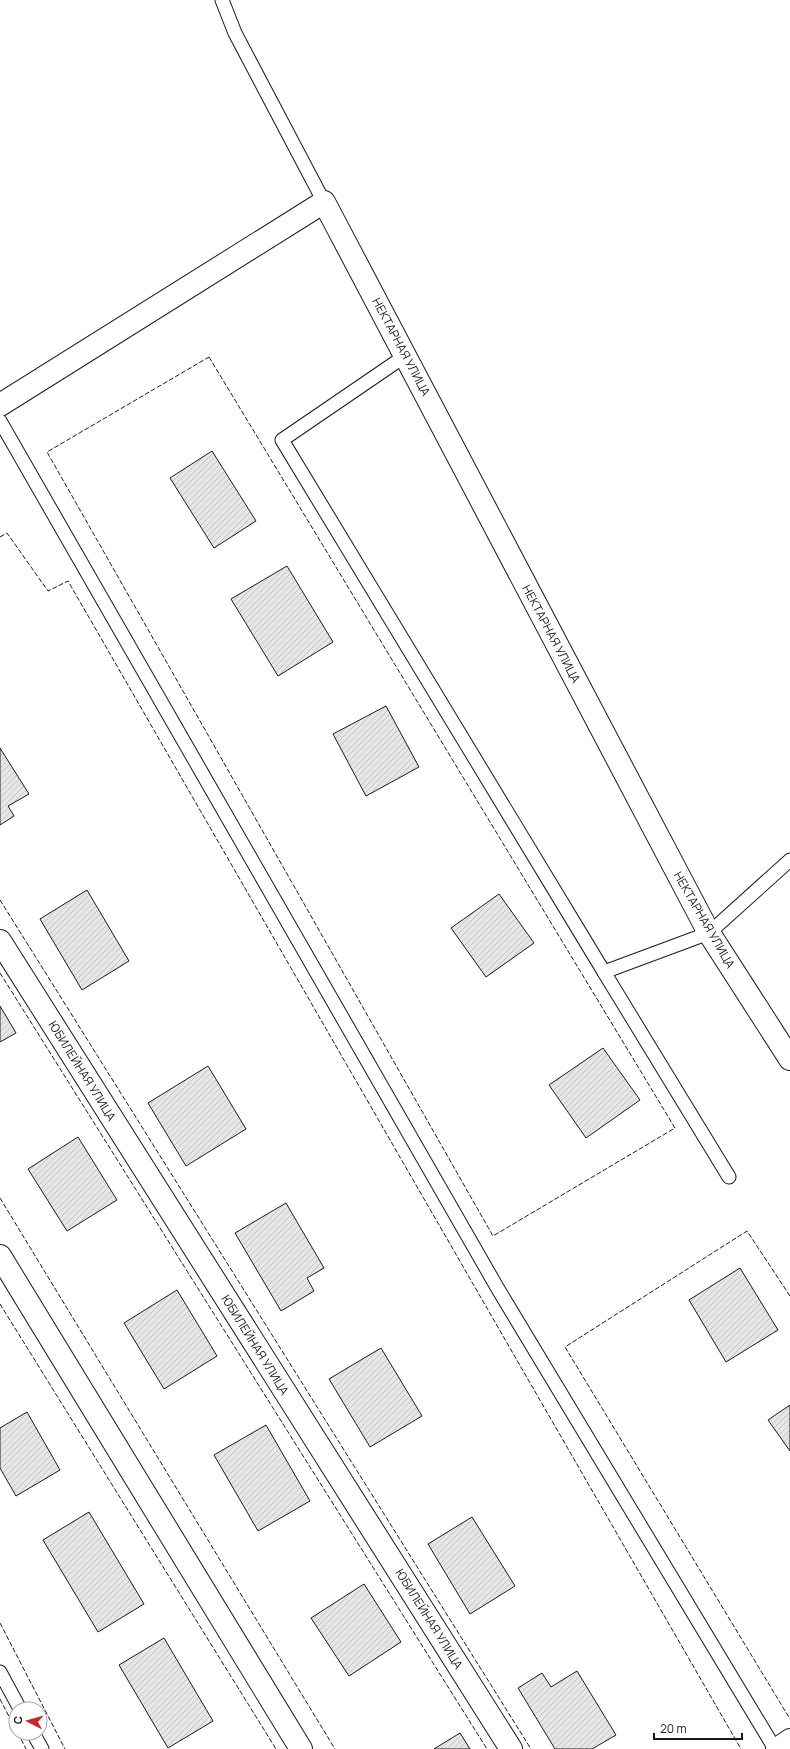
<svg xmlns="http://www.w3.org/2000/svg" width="790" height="1749" font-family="Manrope,sans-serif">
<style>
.building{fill:url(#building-hatch);stroke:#1a1a1a}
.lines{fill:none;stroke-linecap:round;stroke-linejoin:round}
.service-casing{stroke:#1a1a1a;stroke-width:15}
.minor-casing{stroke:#1a1a1a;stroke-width:24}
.service{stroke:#fff;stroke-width:13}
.minor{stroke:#fff;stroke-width:22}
.fence{stroke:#1a1a1a;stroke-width:1;stroke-dasharray:5 2;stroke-linecap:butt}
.labels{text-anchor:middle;stroke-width:3;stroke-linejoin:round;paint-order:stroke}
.street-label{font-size:12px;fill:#1a1a1a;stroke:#fff}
</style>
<defs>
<pattern id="building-hatch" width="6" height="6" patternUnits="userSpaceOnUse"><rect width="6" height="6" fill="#e6e6e6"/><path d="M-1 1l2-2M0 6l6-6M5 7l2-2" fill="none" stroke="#c5c5c5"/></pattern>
</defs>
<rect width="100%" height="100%" fill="#fff"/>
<g class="building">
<path d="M212,451L256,521L214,548L170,478Z"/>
<path d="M287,566L333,642L278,676L231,599Z"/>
<path d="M386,706L419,767L366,796L333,734Z"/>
<path d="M0,748L29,794L8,806L14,816L0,825Z"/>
<path d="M87,890L129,961L82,990L40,919Z"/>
<path d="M499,894L534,943L486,977L451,928Z"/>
<path d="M0,1006L16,1033L0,1042Z"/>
<path d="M603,1048L640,1100L586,1138L549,1085Z"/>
<path d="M208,1066L246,1129L186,1166L148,1103Z"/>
<path d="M78,1137L117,1200L67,1231L28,1169Z"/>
<path d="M286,1203L324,1268L307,1278L314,1291L281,1311L235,1233Z"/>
<path d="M740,1268L778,1330L726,1362L689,1300Z"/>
<path d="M177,1290L217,1356L164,1389L124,1323Z"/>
<path d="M381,1348L422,1416L370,1447L329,1379Z"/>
<path d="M790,1405V1451L768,1420Z"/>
<path d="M27,1412L60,1470L16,1496L0,1468V1428Z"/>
<path d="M266,1425L310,1501L258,1531L214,1455Z"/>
<path d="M89,1512L144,1604L98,1632L43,1540Z"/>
<path d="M472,1517L515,1586L470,1614L428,1544Z"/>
<path d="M364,1584L401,1642L349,1676L311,1618Z"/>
<path d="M164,1638L213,1721L168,1748L119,1665Z"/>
<path d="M577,1671L616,1735L592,1749H555L518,1688L542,1673L551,1687Z"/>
<path d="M460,1733L470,1749H434Z"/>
</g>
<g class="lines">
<defs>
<g id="service">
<path d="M222,0L235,33L324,202"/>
<path d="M405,356L282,440L604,972L709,933L790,860"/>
<path d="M0,421L498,1289L775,1749"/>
<path d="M604,972L729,1177"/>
<path d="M0,1672L20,1709"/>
<path d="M33,1733L42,1749"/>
</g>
<g id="minor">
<path d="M0,405L324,202L709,933L790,1059"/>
<path d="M0,941L511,1749"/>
<path d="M0,1256L301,1749"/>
<path d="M777,1749L790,1740"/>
</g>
</defs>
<use href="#service" class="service-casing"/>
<use href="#minor" class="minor-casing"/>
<use href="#service" class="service"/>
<use href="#minor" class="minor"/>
<g class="fence">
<path d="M209,357L675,1128L493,1236L47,452Z"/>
<path d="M0,537L7,533L48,591L68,581L741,1749"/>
<path d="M0,900L531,1749"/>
<path d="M0,973L487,1749"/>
<path d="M0,1198L335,1749"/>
<path d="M790,1296L747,1231L565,1347L790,1719"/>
<path d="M0,1304L276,1749"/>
<path d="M0,1623L65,1749"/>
<path d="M0,1699L16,1730"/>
<path d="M18,1733L26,1749"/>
</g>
</g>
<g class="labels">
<g class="street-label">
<text transform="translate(401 347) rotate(62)" y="4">НЕКТАРНАЯ УЛИЦА</text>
<text transform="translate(551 634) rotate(62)" y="4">НЕКТАРНАЯ УЛИЦА</text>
<text transform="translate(704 920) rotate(60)" y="4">НЕКТАРНАЯ УЛИЦА</text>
<text transform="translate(82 1071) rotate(58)" y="4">ЮБИЛЕЙНАЯ УЛИЦА</text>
<text transform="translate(255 1345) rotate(58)" y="4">ЮБИЛЕЙНАЯ УЛИЦА</text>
<text transform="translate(429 1619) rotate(58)" y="4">ЮБИЛЕЙНАЯ УЛИЦА</text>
</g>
</g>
<g transform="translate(28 1721) rotate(276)"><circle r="19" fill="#ffffff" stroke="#a3a3a3"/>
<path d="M0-3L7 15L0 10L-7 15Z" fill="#c62828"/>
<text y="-6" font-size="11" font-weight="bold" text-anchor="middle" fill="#1a1a1a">С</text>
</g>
<path d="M654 1733v6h88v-6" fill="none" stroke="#1a1a1a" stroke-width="2"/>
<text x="660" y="1733" font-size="12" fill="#1a1a1a" stroke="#ffffff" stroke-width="3" paint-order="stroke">20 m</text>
</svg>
